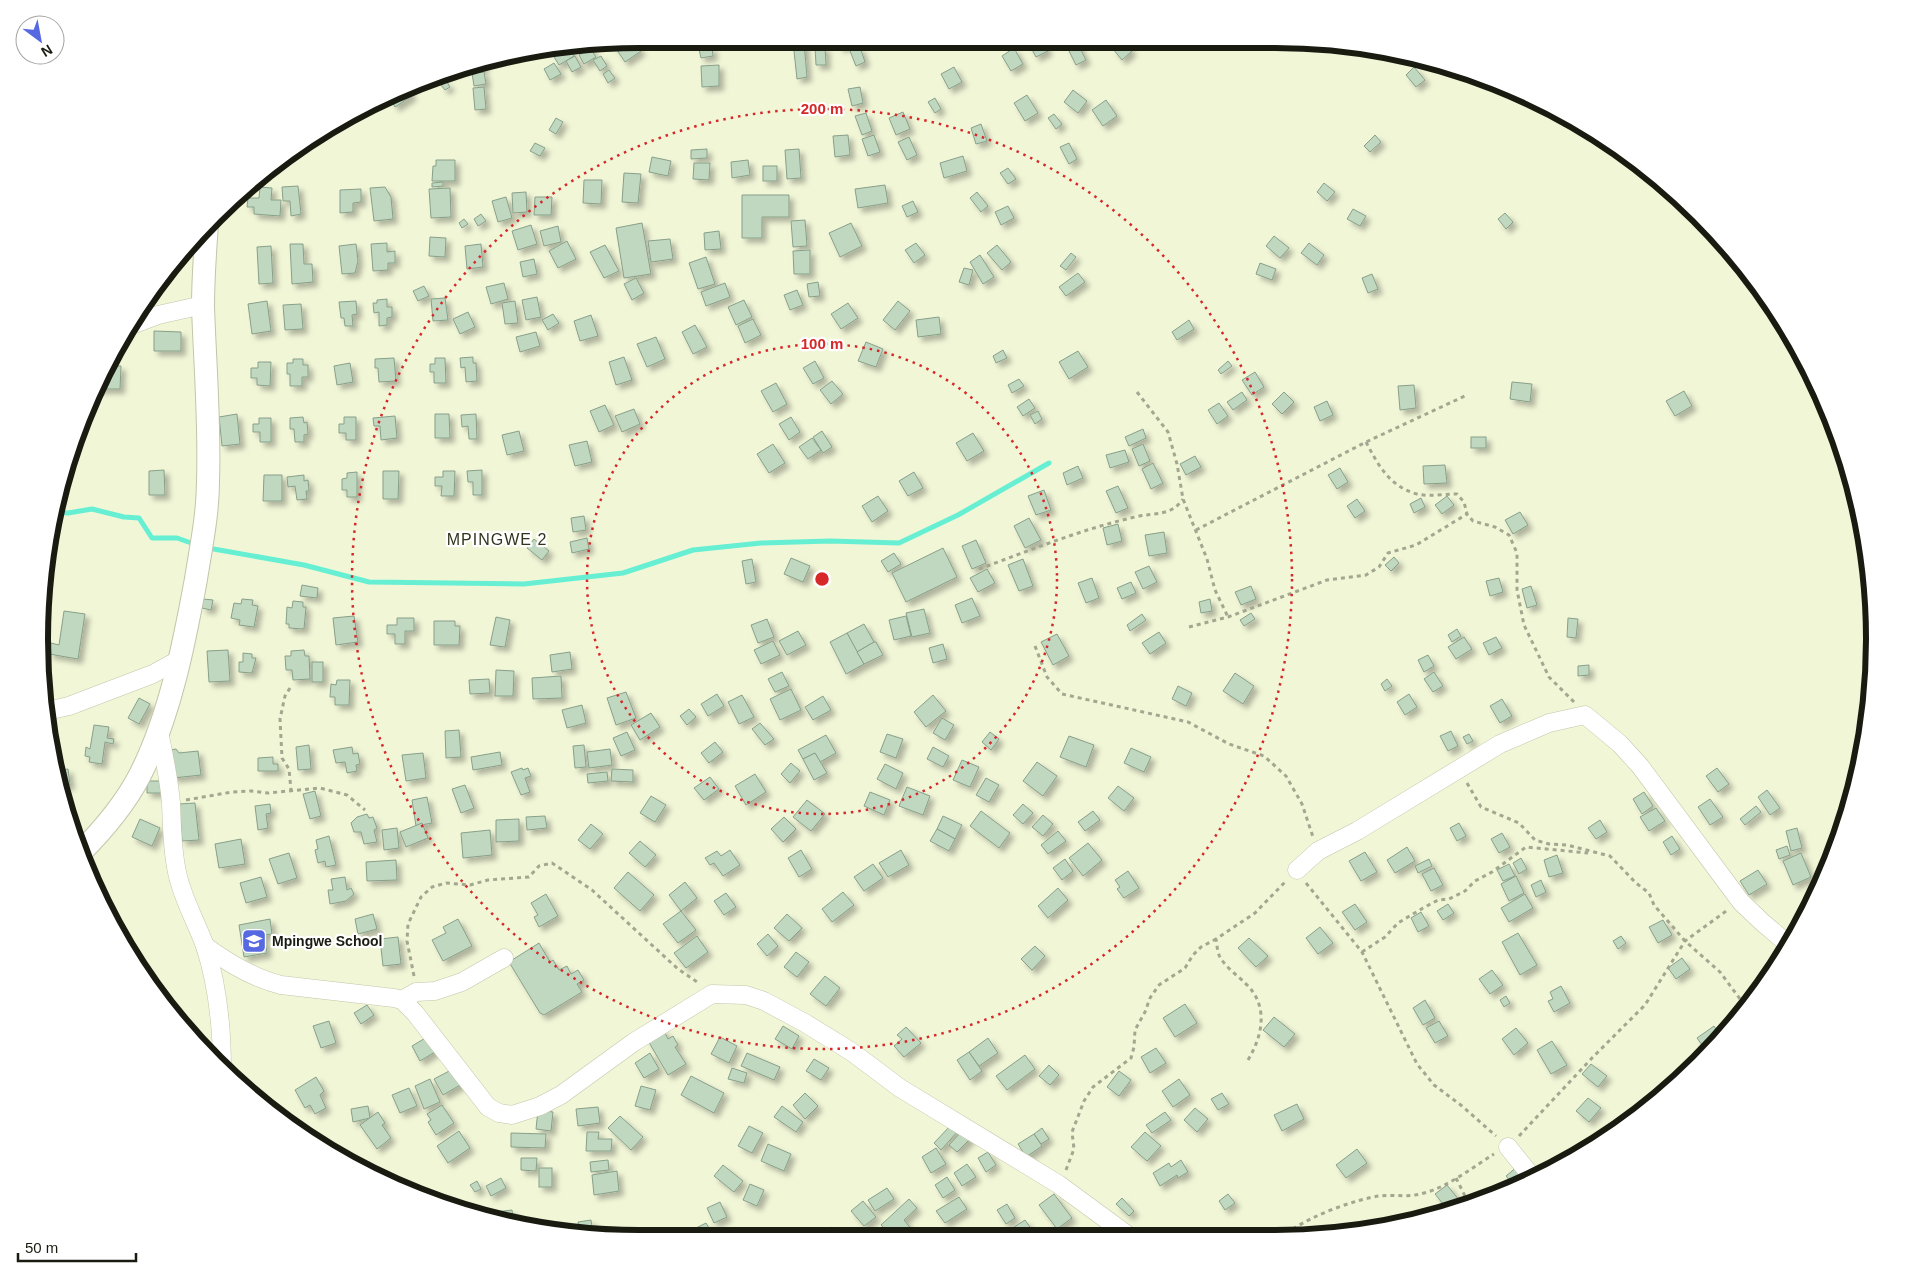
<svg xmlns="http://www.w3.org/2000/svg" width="1914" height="1278" font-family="Helvetica,sans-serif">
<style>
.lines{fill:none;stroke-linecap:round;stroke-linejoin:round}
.stream{stroke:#66efd3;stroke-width:5}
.building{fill:#c0d8c0;stroke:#889f89;filter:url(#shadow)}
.minor-casing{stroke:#c2c6a9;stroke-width:19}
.tertiary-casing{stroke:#c2c6a9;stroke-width:24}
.path{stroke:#a3a78f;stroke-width:3;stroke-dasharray:4 4;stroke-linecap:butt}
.minor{stroke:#fff;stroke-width:18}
.tertiary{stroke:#fff;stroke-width:22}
.ring{fill:none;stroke:#d62828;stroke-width:2.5;stroke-dasharray:2.5 5}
.labels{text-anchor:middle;stroke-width:4.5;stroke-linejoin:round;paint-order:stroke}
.poi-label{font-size:14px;font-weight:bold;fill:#191b10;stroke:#fff;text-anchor:start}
.quarter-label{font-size:16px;letter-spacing:1px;fill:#32351c;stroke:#fff}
.rim{fill:none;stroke:#191b10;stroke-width:6}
.centre{fill:#d62828;stroke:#fff;stroke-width:2.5}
.ring-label{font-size:15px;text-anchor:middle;font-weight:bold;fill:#d62828;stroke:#fff;stroke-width:4.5;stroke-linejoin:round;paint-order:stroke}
</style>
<defs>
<filter id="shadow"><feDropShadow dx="4.5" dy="4.5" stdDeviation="2.5" flood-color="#0004"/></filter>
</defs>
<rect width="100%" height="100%" fill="#f1f6d7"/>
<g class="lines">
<g class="stream">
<path d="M53,512L68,513L92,509L124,517L139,518L152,538H177L197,545"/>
<path d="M208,548L304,565L369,582L524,584L623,573L693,550L761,543L830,541L899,543L958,515L1049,463"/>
</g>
</g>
<g class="building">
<path d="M1042,40L1048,51L1036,57L1028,42L1032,41Z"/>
<path d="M1123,40L1132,51L1122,60L1113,49Z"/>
<path d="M793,42H804L807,77L797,79Z"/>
<path d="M838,42H855L856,43L840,48Z"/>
<path d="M1077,42L1086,60L1076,65L1067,47Z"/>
<path d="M635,43L641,51L625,62L613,44Z"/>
<path d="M579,44H591L592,45L583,51Z"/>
<path d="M569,47L574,56L559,65L554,57Z"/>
<path d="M712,47L713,56L701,58L699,49Z"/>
<path d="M815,47H825L826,65H816Z"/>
<path d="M860,47L865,62L856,66L850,51Z"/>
<path d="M590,48L596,57L584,64L579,55Z"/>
<path d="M1014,48L1023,64L1011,71L1002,56Z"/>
<path d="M575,56L581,67L572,72L566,61Z"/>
<path d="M601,56L607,66L600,71L593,60Z"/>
<path d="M483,62L484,69L474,70V64Z"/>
<path d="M554,63L561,74L550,80L544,69Z"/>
<path d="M719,65V86L702,87L701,66Z"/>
<path d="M954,67L962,82L949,89L941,74Z"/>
<path d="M1414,67L1425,80L1416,87L1406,75Z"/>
<path d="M451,69L452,71L437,80L435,76Z"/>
<path d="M609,70L615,78L608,83L603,74Z"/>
<path d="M484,72L486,84L474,86L472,73Z"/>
<path d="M447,82L450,87L445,90L441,85Z"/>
<path d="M484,87L486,109L475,110L473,88Z"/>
<path d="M860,87L863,103L852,106L848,89Z"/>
<path d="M408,89L412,96L395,107L390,98Z"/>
<path d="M1073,90L1087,101L1078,113L1064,102Z"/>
<path d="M1027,95L1038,113L1025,121L1014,103Z"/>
<path d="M935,98L941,109L935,113L928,102Z"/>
<path d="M1106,100L1117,116L1103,126L1092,110Z"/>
<path d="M903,112L910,129L896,135L889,118Z"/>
<path d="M866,113L872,131L862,135L855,116Z"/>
<path d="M1054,114L1062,124L1056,129L1048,118Z"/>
<path d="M556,118L563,122L556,134L549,130Z"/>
<path d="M981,124L987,141L976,144L971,128Z"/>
<path d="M848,135L850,155L835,157L833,136Z"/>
<path d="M874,135L880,152L868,156L862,139Z"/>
<path d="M1375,135L1381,142L1370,152L1364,146Z"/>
<path d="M909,137L917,155L907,160L898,142Z"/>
<path d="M535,143L545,148L540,156L530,151Z"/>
<path d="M1069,143L1077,159L1069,164L1060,147Z"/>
<path d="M707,149V158L691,159V150Z"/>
<path d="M799,149L801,178L787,179L785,150Z"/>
<path d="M963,156L967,171L944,178L940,163Z"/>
<path d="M652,157L671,161L668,176L649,172Z"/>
<path d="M436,160H455V181H432L433,166H436Z"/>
<path d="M748,160L750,175L732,178L731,162Z"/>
<path d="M694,163H710L709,180L693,179Z"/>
<rect x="763" y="166" width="14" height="15"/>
<path d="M1008,168L1016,179L1008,184L1000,173Z"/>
<path d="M624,173L641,174L638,203L622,202Z"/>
<path d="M584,180H602L601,204L583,203Z"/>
<path d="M443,182V186L432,187V183Z"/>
<path d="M1324,183L1335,192L1327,201L1317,192Z"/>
<path d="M885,185L888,203L858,208L855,189Z"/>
<path d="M298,186L301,214L291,216L290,201H283L282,187Z"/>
<path d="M260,187L272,188L271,200H281L280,216L254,214V207H247L248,198H259Z"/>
<path d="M385,187L391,197L393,219L374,221L370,188Z"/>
<path d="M450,188L451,217L431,218L429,189Z"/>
<path d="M361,189V202L353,203V212L340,213V190Z"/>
<path d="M526,192L527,212L513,213L512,193Z"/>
<path d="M977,192L988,206L981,212L970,198Z"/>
<path d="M742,195H789V217H762V238H742Z"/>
<path d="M506,197L512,218L498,222L492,201Z"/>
<path d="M535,197H552L551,215H534Z"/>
<path d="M913,201L918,212L907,217L902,206Z"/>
<path d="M1008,206L1014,218L1001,225L995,212Z"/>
<path d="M1353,209L1366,216L1360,226L1347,219Z"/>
<path d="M1505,213L1513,222L1506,229L1498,219Z"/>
<path d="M481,214L486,221L478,226L474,219Z"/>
<path d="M464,219L468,224L462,228L459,223Z"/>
<path d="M805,220L807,246L793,247L791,221Z"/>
<path d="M642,223L651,274L624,278L616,228Z"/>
<path d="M851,223L862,246L840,257L829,233Z"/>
<path d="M531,225L537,244L518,250L512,231Z"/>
<path d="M558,226L561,242L544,246L540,231Z"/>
<path d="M719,231L721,249L705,250L704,233Z"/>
<path d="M1274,236L1289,248L1280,258L1266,246Z"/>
<path d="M430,237L446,238L445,257L429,256Z"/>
<path d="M670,239L673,259L651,262L648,241Z"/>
<path d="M567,241L576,259L558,268L549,251Z"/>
<path d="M387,243V252L395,251V263H388V270L373,271L371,244Z"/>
<path d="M916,243L925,255L914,263L905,250Z"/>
<path d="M1309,243L1324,255L1317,265L1301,253Z"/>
<path d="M290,244H303L304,264H312L313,282L292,284Z"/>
<path d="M356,244L358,261L355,273L342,274L339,246Z"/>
<path d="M481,244L483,267L467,269L465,246Z"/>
<path d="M605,245L619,271L604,278L590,252Z"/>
<path d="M997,245L1011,262L1002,270L987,253Z"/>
<path d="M271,246L273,283L259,284L257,247Z"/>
<path d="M810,250V274H794L793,251Z"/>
<path d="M1071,253L1076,257L1066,270L1060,266Z"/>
<path d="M980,255L994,277L983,284L970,262Z"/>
<path d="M706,257L715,284L698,289L689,263Z"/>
<path d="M534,259L537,274L523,277L520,262Z"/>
<path d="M1260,263L1276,269L1272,280L1256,274Z"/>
<path d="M964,268L973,270L969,285L959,282Z"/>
<path d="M1078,273L1085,282L1066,296L1059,287Z"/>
<path d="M1372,274L1378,289L1368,293L1362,278Z"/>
<path d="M636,278L644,293L632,300L624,284Z"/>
<path d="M818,282L820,296L809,297L807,284Z"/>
<path d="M504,283L508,299L491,304L486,287Z"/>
<path d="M725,283L730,297L706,306L701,292Z"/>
<path d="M424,286L429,296L418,301L413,291Z"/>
<path d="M797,290L803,305L790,310L784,295Z"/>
<path d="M537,297L541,317L526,320L522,300Z"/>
<path d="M445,298L448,320L433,321L431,299Z"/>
<path d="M387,299V307H392V317L387,318V325L379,326V312L374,313L373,303H377V300Z"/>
<path d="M744,300L752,317L736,325L728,307Z"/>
<path d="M267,301L271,331L252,334L248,304Z"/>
<path d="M356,301L357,314L352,315L353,326H345L344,318H341L339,302Z"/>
<path d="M515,301L518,323L505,324L502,303Z"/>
<path d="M898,301L910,311L895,330L883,320Z"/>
<path d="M848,303L858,318L841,329L831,314Z"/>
<path d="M301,304L303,329L285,330L283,305Z"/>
<path d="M468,312L475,327L460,334L453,319Z"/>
<path d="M553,314L559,323L548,330L542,320Z"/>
<path d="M591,315L598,336L580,341L574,321Z"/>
<path d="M939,317L941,334L918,337L916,320Z"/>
<path d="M753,319L761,335L745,343L738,326Z"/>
<path d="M1189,320L1194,329L1177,340L1172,332Z"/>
<path d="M695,325L707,347L693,354L682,332Z"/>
<path d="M154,331L181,332V351H154Z"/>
<path d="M536,332L540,346L520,352L516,337Z"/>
<path d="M656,337L665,359L647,367L637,344Z"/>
<path d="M866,342L883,349L876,367L858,361Z"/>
<path d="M1003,350L1007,358L996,363L993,356Z"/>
<path d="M1078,351L1088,367L1069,379L1059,362Z"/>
<path d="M473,357V363H476L477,381L466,382L465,367L461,368L460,358Z"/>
<path d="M624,357L632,380L616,385L609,362Z"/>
<path d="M394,358L396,381L379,382L378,368H375V359Z"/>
<path d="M435,358H445L446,383H434V372H430V364H435Z"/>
<path d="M293,359H303V365H308V377H302V386H290V374H287V363H293Z"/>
<path d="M815,361L824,378L813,384L803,368Z"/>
<path d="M1228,361L1232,366L1221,374L1218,370Z"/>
<path d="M258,362H271L270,386L257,385V378H251V368H258Z"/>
<path d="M350,363L353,382L337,385L334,366Z"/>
<path d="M110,366H121L120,389H96Z"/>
<path d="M1255,372L1264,387L1252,395L1242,380Z"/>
<path d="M1019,379L1024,386L1012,393L1008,385Z"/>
<path d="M832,381L843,394L831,404L820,390Z"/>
<path d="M1512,382L1532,384L1530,402L1510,399Z"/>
<path d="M776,383L787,404L773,412L761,391Z"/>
<path d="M1414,385L1416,408L1400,410L1398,386Z"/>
<path d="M1684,391L1692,406L1675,416L1666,401Z"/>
<path d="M1242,392L1247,400L1233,410L1227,402Z"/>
<path d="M1284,392L1294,402L1282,414L1272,404Z"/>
<path d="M1029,399L1035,408L1023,416L1017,407Z"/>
<path d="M1327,401L1333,415L1320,421L1314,407Z"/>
<path d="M1219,403L1228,416L1217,424L1208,410Z"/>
<path d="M605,405L614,425L599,432L590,411Z"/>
<path d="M634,409L640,424L622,432L615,416Z"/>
<path d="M1038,411L1042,419L1035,424L1030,415Z"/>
<path d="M237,414L240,444L222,446L219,417Z"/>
<path d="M435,414H449L450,438H435Z"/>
<path d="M476,414L477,439H469L468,426L462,427L461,415Z"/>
<path d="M395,416L397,438L381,440L380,426H374L373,418Z"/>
<path d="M303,417L304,423L307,422L308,434L304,435V442H295L294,429H290V418Z"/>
<path d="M344,417H356V440H346V433H339V424H344Z"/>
<path d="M791,417L800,432L789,440L779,424Z"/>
<path d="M259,418H271V442H260V432H253V424H259Z"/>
<path d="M1143,429L1146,438L1129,446L1125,437Z"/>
<path d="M519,431L524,451L507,455L502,435Z"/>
<path d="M822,431L832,447L823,453L813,437Z"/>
<path d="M973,433L984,451L967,461L956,443Z"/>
<rect x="1471" y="437" width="15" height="11"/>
<path d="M812,438L821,450L808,459L799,447Z"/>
<path d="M587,441L592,462L575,466L569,445Z"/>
<path d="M773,444L785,463L769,473L757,454Z"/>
<path d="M1143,444L1150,461L1139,466L1132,449Z"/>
<path d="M1125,450L1129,462L1110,468L1106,455Z"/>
<path d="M1195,456L1201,467L1186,475L1180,464Z"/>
<path d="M1153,463L1163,483L1151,489L1142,469Z"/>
<path d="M1445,465L1447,483L1424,484L1423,466Z"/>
<path d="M1078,466L1083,478L1067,485L1063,473Z"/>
<path d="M1340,468L1348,482L1337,489L1328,475Z"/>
<path d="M164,470L165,495H149V471Z"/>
<path d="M482,470V495H473V482H468L467,471Z"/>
<path d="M383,471H399L398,499H383Z"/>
<path d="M443,471H455L454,496H441L442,486H435V477H443Z"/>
<path d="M357,472V497H347V490H342V479L347,478V473Z"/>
<path d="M914,472L923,488L908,496L899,481Z"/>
<path d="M264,475H282V501H263Z"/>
<path d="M304,475V481L308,480L309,491H306L307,499L297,500L295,486L288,487L287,477Z"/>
<path d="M1118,486L1128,508L1116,513L1106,491Z"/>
<path d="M1044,490L1051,510L1036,515L1028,496Z"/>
<path d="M878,496L888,511L872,522L862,506Z"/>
<path d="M1447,496L1454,505L1442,514L1435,505Z"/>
<path d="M1421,498L1425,507L1414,513L1410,504Z"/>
<path d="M1357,499L1365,511L1355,518L1347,506Z"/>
<path d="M1520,512L1528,525L1513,534L1505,520Z"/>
<path d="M584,516L586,530L573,532L571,518Z"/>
<path d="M1029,518L1041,540L1025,548L1014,526Z"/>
<path d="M1118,524L1122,541L1107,545L1103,528Z"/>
<path d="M1164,532L1167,553L1149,556L1145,535Z"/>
<path d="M587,538L589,549L572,553L570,542Z"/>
<path d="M534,539L549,551L542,560L527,548Z"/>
<path d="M976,540L986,563L972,569L962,546Z"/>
<path d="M943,548L957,577L906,602L892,573Z"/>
<path d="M894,553L901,564L888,572L881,561Z"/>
<path d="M1394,557L1399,563L1391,571L1385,565Z"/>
<path d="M791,558L810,566L803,582L784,574Z"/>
<path d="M752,559L756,582L746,584L742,561Z"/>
<path d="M1023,559L1033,586L1019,591L1008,565Z"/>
<path d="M1149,566L1157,582L1143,589L1135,572Z"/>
<path d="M987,569L995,583L978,592L970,578Z"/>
<path d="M1092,578L1099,598L1086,603L1078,583Z"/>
<path d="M1499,578L1503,592L1490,596L1486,581Z"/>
<path d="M1131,582L1136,593L1122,599L1117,588Z"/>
<path d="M302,585L318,588L317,598L300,596Z"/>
<path d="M1251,586L1256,599L1241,605L1235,592Z"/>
<path d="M1531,586L1537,605L1527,608L1522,589Z"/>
<path d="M972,598L980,616L962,623L955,605Z"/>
<path d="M203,599L213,600L211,610L202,608Z"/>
<path d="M242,599L253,600L252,605L258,606L254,627L239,625L240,620L231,618L234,603L241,604Z"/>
<path d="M1210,599L1212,611L1201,613L1199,602Z"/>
<path d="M293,601L303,602V607H306L304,629L289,628V624H286L287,607L292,608Z"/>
<path d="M924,609L930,633L912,637L906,613Z"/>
<path d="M64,611L85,614L78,659L49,654L51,643L59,645Z"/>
<path d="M1251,613L1255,619L1244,626L1240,620Z"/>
<path d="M1142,614L1146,620L1130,631L1127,625Z"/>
<path d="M354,616L358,642L336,645L333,618Z"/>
<path d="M906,616L911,636L894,640L889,620Z"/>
<path d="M496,617L510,620L505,647L490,645Z"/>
<path d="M397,618H414V631H405V644H395V634H387V625H397Z"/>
<path d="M1568,618L1578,619L1576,638L1567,637Z"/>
<path d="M767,619L774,637L758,643L751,625Z"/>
<path d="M434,621H455V626H460L459,645H434Z"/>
<path d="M864,624L874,642L857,652L847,633Z"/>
<path d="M1457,629L1461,636L1452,642L1448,635Z"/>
<path d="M798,631L806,645L787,655L779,641Z"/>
<path d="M1159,632L1166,643L1150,654L1142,643Z"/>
<path d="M847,633L864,664L846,674L830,642Z"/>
<path d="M1057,634L1069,656L1053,665L1041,642Z"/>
<path d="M1464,637L1472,649L1456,659L1448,647Z"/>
<path d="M1496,637L1502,648L1489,655L1483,643Z"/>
<path d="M773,641L780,655L761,664L754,650Z"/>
<path d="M874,642H876L883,655L864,664L857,652Z"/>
<path d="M943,644L947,659L933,663L929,648Z"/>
<path d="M228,650L230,681L209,682L207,651Z"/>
<path d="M304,650L305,656H309L310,679L293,680L292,670H286L285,656H291V651Z"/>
<path d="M570,652L572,669L552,672L550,655Z"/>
<path d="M243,653L252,654V658H256L252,673L239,672V662H243Z"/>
<path d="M1428,655L1434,666L1424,672L1418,660Z"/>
<rect x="312" y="662" width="11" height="20"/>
<path d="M1589,665V675L1578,676V666Z"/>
<path d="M496,670L514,671L513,696H495Z"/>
<path d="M782,672L789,686L775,692L768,679Z"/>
<path d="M1434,672L1443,686L1433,692L1424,679Z"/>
<path d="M1235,673L1254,686L1243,704L1223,691Z"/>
<path d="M561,676L562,698L533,699L532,678Z"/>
<path d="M489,679L490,693L470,694L469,680Z"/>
<path d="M1387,679L1392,686L1385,691L1381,684Z"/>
<path d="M337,680H350L349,705H335V697H330L331,684L336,685Z"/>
<path d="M1178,686L1192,693L1186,706L1172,699Z"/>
<path d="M791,689L801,710L780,720L770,699Z"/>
<path d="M626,692L636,718L616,725L607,698Z"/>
<path d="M717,694L724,706L708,716L701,704Z"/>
<path d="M1409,694L1417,707L1405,715L1397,702Z"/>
<path d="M742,695L754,717L739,724L728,702Z"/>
<path d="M933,695L946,711L926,727L914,712Z"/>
<path d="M823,696L831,710L813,720L805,707Z"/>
<path d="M139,698L150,704L139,724L128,718Z"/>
<path d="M1502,699L1512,716L1500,723L1490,706Z"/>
<path d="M582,705L586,723L567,728L562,710Z"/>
<path d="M689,709L696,717L687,725L680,716Z"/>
<path d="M651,713L660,727L640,740L631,725Z"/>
<path d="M942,718L954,725L945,740L933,733Z"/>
<path d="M760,723L774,739L765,745L752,729Z"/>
<path d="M94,725L109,727L107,738L114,739L113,744L105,742L102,764L89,762L90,757L85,756L86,747L90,749Z"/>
<path d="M459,730L461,757L446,758L445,731Z"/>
<path d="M1451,731L1458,746L1448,751L1440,736Z"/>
<path d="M627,732L635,750L621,756L613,738Z"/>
<path d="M990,732L999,739L991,750L982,742Z"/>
<path d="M887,734L903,739L896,758L880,752Z"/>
<path d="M1469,734L1473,741L1467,744L1463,737Z"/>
<path d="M826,735L836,753L820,762L815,753L803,759L798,750Z"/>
<path d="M1069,736L1094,745L1086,767L1060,757Z"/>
<path d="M715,742L723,752L709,763L701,753Z"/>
<path d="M309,745L311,769L298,770L296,747Z"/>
<path d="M584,745L586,767L575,768L573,746Z"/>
<path d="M352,747L353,754L358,753L360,764L356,765L357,771L347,773L345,762L336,763L333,750Z"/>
<path d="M933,747L949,756L943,767L927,759Z"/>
<path d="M1131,748L1151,757L1144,772L1124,763Z"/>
<path d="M176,749L179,753L198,751L201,775L173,778L164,751Z"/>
<path d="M610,749L612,765L589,768L587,752Z"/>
<path d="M500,752L502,765L473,770L471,757Z"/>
<path d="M423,753L426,778L406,781L402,755Z"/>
<path d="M815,753L827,773L814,780L803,759Z"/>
<path d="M273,757V764H278V771H258V758Z"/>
<path d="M962,760L979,767L970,787L953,780Z"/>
<path d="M1037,762L1057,776L1043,796L1023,781Z"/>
<path d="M791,763L800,771L790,783L781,774Z"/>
<path d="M885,764L903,773L896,789L877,779Z"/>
<path d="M522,768L523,770L528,768L531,776L525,778L530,792L521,795L511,772Z"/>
<path d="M1717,768L1729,784L1718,792L1706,776Z"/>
<path d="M68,769L70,785L61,786V782L57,783L54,771Z"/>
<path d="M612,769L633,770V782L611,781Z"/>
<path d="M607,772L608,781L588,783L587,774Z"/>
<path d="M755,774L766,792L746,805L735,786Z"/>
<path d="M710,777L719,789L704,800L694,788Z"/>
<path d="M986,778L999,785L989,802L976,795Z"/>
<path d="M147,781H160L161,793H147Z"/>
<path d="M465,785L474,808L461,813L452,789Z"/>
<path d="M1118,786L1134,798L1124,811L1108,798Z"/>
<path d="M907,787L930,796L923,815L899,806Z"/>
<path d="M1767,790L1780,808L1770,815L1758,797Z"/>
<path d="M315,791L321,816L310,819L303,794Z"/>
<path d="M870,792L890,800L884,815L864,806Z"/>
<path d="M1644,792L1653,806L1642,814L1633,799Z"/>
<path d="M651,796L666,805L655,822L640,813Z"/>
<path d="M427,797L432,823L416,826L412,800Z"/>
<path d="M1710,799L1723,817L1710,825L1698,807Z"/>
<path d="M807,800L825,814L811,831L793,817Z"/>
<path d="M195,803L199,840L182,841L179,804Z"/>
<path d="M270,804L271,813L266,814L268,828L258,830L255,806Z"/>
<path d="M1023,804L1033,813L1023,824L1013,815Z"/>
<path d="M1756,806L1761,812L1745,825L1740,819Z"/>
<path d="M1656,808L1665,821L1649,831L1640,817Z"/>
<path d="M981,811L1010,833L999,848L970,826Z"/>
<path d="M1093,811L1100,820L1085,831L1078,822Z"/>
<path d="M367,814L369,818L373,817L377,828L374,830L377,842L364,844L361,832H354L351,823L357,817Z"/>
<path d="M1043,815L1053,824L1043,836L1032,827Z"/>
<path d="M545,816L547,828L527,830L526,817Z"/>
<path d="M943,816L962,825L955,839L937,829Z"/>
<path d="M784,817L796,829L783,842L771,829Z"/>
<path d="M140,819L160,828L152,846L132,837Z"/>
<path d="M519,819V841L496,842V820Z"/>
<path d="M1600,820L1607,832L1596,839L1588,828Z"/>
<path d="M422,823L428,838L406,847L400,832Z"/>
<path d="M1459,823L1466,836L1457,841L1450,828Z"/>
<path d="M591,824L603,834L590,849L578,840Z"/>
<path d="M397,828L399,848L384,850L382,830Z"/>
<path d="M1797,828L1802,848L1791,851L1786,831Z"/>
<path d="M937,829L955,839L949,851L930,841Z"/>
<path d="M490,830L492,855L463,858L461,833Z"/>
<path d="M1058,831L1066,841L1048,854L1041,845Z"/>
<path d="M1502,833L1510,847L1499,853L1491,839Z"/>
<path d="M329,836L336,865L326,867L325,861L318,863L315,850L318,849L316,840Z"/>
<path d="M1672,836L1680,849L1671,855L1663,842Z"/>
<path d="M241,839L245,864L219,868L215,844Z"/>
<path d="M640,841L656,855L645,867L629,853Z"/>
<path d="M1088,843L1102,860L1083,876L1069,858Z"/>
<path d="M1787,846L1790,855L1779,859L1776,850Z"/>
<path d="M1407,847L1415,861L1395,873L1387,860Z"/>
<path d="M730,850L740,865L723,876L714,863L710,865L705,858L717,851L721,856Z"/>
<path d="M801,850L812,869L799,877L788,858Z"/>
<path d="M901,850L909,865L888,877L879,863Z"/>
<path d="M1365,852L1377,872L1361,881L1349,861Z"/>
<path d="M289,853L297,878L278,884L269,859Z"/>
<path d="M1801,853L1811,877L1793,885L1783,861Z"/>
<path d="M1557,855L1563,873L1549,877L1544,860Z"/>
<path d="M1521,858L1527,869L1519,874L1513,863Z"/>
<path d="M1065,859L1073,871L1062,880L1053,868Z"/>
<path d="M1429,859L1432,866L1418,873L1415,866Z"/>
<path d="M396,860L397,880L367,881L366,862Z"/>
<path d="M873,864L883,878L864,891L854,877Z"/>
<path d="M1509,864L1515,876L1503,881L1497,870Z"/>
<path d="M1434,868L1443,885L1431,891L1422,874Z"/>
<path d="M1758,870L1767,884L1749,895L1740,881Z"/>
<path d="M1128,871L1139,888L1124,898L1117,889L1120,887L1115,880Z"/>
<path d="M628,872L654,895L640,911L614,888Z"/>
<path d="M1516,876L1524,893L1509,901L1501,884Z"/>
<path d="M261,877L267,897L246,903L240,883Z"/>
<path d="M345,877L347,890L351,888L354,894L346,901L330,904L328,890H333L331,879Z"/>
<path d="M1541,880L1546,892L1536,897L1531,885Z"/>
<path d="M685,882L697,898L681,911L669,895Z"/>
<path d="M1058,888L1068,900L1048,918L1038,906Z"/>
<path d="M843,892L854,905L832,922L822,909Z"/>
<path d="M726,893L736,907L724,915L714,901Z"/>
<path d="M546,894L558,916L539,927L534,917L538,915L531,903Z"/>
<path d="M1525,894L1533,908L1509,922L1501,908Z"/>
<path d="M1355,904L1367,922L1355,930L1342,912Z"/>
<path d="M1448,904L1454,913L1443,920L1437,911Z"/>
<path d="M681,911L696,930L678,943L663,924Z"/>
<path d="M1421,912L1429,926L1418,932L1411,918Z"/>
<path d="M373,914L377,929L358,934L355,919Z"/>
<path d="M787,914L802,928L789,941L774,928Z"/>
<path d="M270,919L272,934L264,935L267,953L244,957L239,925Z"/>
<path d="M458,919L472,946L443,961L432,940L446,933L443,927Z"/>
<path d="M1663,920L1672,935L1658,943L1649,927Z"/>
<path d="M1320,927L1333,943L1318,954L1306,938Z"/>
<path d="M1518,933L1537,965L1520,975L1502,942Z"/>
<path d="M768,934L778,946L767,956L757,944Z"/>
<path d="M697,936L708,952L686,968L674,953Z"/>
<path d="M1621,936L1626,943L1618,949L1613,941Z"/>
<path d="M398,937L401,964L383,966L380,939Z"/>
<path d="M1249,938L1268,956L1256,967L1238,948Z"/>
<path d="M539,943L550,962L553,960L559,970L567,966L571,974L578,970L584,980L577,984L582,992L544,1015L540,1013L509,962Z"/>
<path d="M1035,946L1045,956L1032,970L1021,959Z"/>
<path d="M796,952L809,962L797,977L784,967Z"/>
<path d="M1682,958L1690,969L1676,979L1668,968Z"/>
<path d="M1492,970L1503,985L1490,994L1479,979Z"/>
<path d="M825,976L840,988L826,1006L810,994Z"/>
<path d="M1561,986L1570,1003L1554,1012L1548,1001L1553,999L1550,992Z"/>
<path d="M1506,996L1510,1003L1504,1007L1500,1000Z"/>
<path d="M1425,1000L1435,1018L1423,1025L1413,1008Z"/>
<path d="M1185,1004L1197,1023L1175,1037L1163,1018Z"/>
<path d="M367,1005L374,1015L361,1024L354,1013Z"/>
<path d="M1742,1010V1011L1728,1028L1724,1023Z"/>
<path d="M1274,1017L1295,1034L1284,1047L1263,1030Z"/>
<path d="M329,1021L336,1043L321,1048L313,1026Z"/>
<path d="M1439,1021L1448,1036L1435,1043L1426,1028Z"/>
<path d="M783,1026L799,1036L792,1049L775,1039Z"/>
<path d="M1714,1026L1721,1037L1707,1052L1697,1038Z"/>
<path d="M906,1027L921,1043L904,1057L894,1046L902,1039L897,1035Z"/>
<path d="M1516,1028L1528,1043L1514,1055L1502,1039Z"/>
<path d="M663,1029L668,1039L673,1036L678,1045L675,1047L686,1064L668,1075L647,1039Z"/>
<path d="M427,1037L435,1052L420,1061L412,1046Z"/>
<path d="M720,1037L737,1046L729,1063L711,1054Z"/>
<path d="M988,1038L998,1053L979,1066L969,1052Z"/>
<path d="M1552,1041L1567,1065L1551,1074L1537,1050Z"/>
<path d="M1156,1048L1166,1063L1150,1073L1141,1057Z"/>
<path d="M969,1052L982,1071L970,1080L957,1060Z"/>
<path d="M650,1053L659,1069L644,1078L635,1063Z"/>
<path d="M747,1053L780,1067L774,1080L741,1066Z"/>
<path d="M1025,1055L1035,1069L1007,1090L996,1076Z"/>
<path d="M814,1059L829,1068L821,1080L806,1071Z"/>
<path d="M1591,1064L1607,1076L1598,1087L1582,1074Z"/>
<path d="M1049,1065L1059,1075L1050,1085L1039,1076Z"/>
<path d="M732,1068L747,1073L744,1083L728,1079Z"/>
<path d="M453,1069L462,1084L443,1095L434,1079Z"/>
<path d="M1119,1071L1131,1080L1119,1096L1107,1087Z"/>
<path d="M691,1076L724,1093L714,1113L681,1095Z"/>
<path d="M316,1077L324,1091L320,1095L326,1108L315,1114L310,1105L305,1108L295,1090Z"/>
<path d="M430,1079L440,1102L424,1109L415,1086Z"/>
<path d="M1179,1079L1190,1095L1173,1107L1162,1091Z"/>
<path d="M641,1086L656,1090L650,1110L635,1106Z"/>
<path d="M409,1088L417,1106L400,1113L392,1095Z"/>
<path d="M805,1093L818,1106L805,1119L793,1105Z"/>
<path d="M1222,1093L1229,1104L1218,1110L1211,1099Z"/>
<path d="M1588,1098L1601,1108L1589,1122L1576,1111Z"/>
<path d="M1297,1104L1304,1119L1282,1131L1274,1115Z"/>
<path d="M442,1105L454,1123L436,1135L428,1122L431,1120L427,1114Z"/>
<path d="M368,1106L370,1118L353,1122L351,1109Z"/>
<path d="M782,1106L803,1122L796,1132L774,1117Z"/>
<path d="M598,1107L600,1123L578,1126L576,1109Z"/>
<path d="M1195,1108L1208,1119L1197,1132L1184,1120Z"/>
<path d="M538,1110L553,1112L551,1131L536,1129Z"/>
<path d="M378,1112L385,1123L382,1125L391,1138L377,1149L360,1125Z"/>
<path d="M1165,1112L1171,1120L1152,1133L1146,1125Z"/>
<path d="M620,1116L643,1137L631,1150L608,1128Z"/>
<path d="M951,1125L958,1131L941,1150L934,1143Z"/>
<path d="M749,1126L763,1133L752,1153L738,1146Z"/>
<path d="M1042,1128L1049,1139L1041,1144L1034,1134Z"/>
<path d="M459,1131L470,1148L448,1163L437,1146Z"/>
<path d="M962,1131L971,1138L957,1152L949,1145Z"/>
<path d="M587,1132H599L598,1139H612L611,1151H586Z"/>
<path d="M1145,1132L1161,1146L1147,1161L1131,1147Z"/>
<path d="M511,1133L546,1134L545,1148L511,1147Z"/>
<path d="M1034,1134L1042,1146L1026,1157L1018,1144Z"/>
<path d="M768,1144L791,1154L784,1171L761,1161Z"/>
<path d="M936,1148L946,1164L931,1173L922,1157Z"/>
<path d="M1357,1149L1367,1163L1346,1178L1336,1165Z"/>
<path d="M988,1152L996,1165L986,1172L978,1158Z"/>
<path d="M521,1158H537L536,1171L521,1170Z"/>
<path d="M608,1160L609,1170L591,1172L590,1162Z"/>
<path d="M1181,1160L1188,1172L1178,1178L1177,1175L1160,1186L1153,1173L1169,1163L1171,1167Z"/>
<path d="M967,1164L976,1177L962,1186L954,1173Z"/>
<path d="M723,1165L743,1181L734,1192L714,1176Z"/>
<path d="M1518,1166L1527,1178L1515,1187L1506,1176Z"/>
<rect x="539" y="1168" width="13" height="19"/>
<path d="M617,1171L619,1191L594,1195L592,1175Z"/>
<path d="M947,1177L955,1190L943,1198L935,1185Z"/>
<path d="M396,1178L398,1181L400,1180L404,1187L388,1182Z"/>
<path d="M501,1178L506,1188L491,1196L486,1186Z"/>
<path d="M477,1181L481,1189L475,1192L470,1185Z"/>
<path d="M750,1184L764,1190L757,1206L743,1200Z"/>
<path d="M1447,1185L1459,1200L1447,1209L1435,1194Z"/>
<path d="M887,1188L894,1199L875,1211L868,1200Z"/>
<path d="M1054,1194L1072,1218L1057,1229L1039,1205Z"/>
<path d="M1228,1194L1235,1203L1225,1210L1219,1201Z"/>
<path d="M959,1197L967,1209L945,1223L936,1211Z"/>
<path d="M1122,1198L1134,1211L1129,1216L1116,1204Z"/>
<path d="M909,1199L917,1208L904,1220L912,1230L904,1237L897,1229L891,1236L881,1225Z"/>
<path d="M863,1201L876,1217L864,1226L851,1211Z"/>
<path d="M720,1202L727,1217L714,1223L707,1208Z"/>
<path d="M1007,1204L1015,1218L1006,1224L997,1210Z"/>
<path d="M512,1210L514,1225L497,1219L496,1212Z"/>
<path d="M591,1220L593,1235L580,1233L578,1222Z"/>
<path d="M1025,1220L1032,1230L1018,1239H1013L1008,1231Z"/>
<path d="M706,1223L715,1238L712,1239H700L694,1229Z"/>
<path d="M831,1227L847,1239H822Z"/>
<path d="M1315,1230L1318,1235L1303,1236Z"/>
<path d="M1082,1231L1090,1239H1073Z"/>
</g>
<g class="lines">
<defs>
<g id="minor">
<path d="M134,324L158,315L203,305"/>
<path d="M47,711L69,706L153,674L180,659"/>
<path d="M159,732C164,755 169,780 171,803C172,826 172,849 177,872C182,898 196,921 205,946C218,986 222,1028 222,1070"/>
<path d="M1297,870L1318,851L1357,831L1500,744L1549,723L1585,715L1620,744L1640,766L1741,902L1762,922L1789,945"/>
<path d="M205,946C228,963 253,978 281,985L394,998L402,1000L415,1013L488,1107L499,1113L512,1115L540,1106L561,1095L634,1042L712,994L746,995L764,1001L805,1023L852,1052L900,1088L1058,1184L1133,1239"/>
<path d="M402,1000L416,992L435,991L462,982L504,958"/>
<path d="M1508,1147L1533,1178"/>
<path d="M1280,1238L1281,1239"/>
</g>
<path id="tertiary" d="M80,853C103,830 125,804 140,775C170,716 184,644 196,579C201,547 208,514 208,481C210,423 205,365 203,307C203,279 205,251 207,224"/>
</defs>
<use href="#minor" class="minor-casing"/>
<use href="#tertiary" class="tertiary-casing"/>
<g class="path">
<path d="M1137,392L1168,432L1177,464L1183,499L1207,559L1215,590L1228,617"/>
<path d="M1366,442C1378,465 1390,487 1417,494C1429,497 1444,494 1457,494L1464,502L1467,514L1473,521L1495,527L1509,535L1517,553V590L1524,625L1549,677L1574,702"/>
<path d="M1196,530L1366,442L1467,395"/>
<path d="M979,569C1031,550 1082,529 1135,517C1154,512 1171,517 1183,499"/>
<path d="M1189,627L1228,617L1327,580L1366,575L1379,567L1388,553L1416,545L1467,514"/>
<path d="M1035,646L1047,677L1062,694L1188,722L1229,744L1264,756L1286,776L1302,804L1313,837"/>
<path d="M290,688L285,696L280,719L282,758L289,769L291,790"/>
<path d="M1467,783L1481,807L1519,823L1535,840L1549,844L1567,845L1610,856L1636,883L1649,893L1654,905L1685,941L1720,972L1746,1007"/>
<path d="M186,800L232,792L251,791L268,793L320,788L347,795L365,810"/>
<path d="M1306,883L1362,952L1417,1064L1434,1085L1462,1106L1496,1136"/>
<path d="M1362,952L1385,937L1398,923L1423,908L1438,900L1449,899L1465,891L1475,881L1492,872L1526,847L1588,853"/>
<path d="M414,976L407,941L408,924L421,897L432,887L446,883L470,885L488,880L529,877L539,866L552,863L592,890L678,969L700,984"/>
<path d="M1248,1060C1263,1035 1269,1005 1245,983C1237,975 1223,965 1219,955C1217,950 1217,944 1216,939L1255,913L1286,881"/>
<path d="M1519,1136L1592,1058L1645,1005L1685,941L1729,909"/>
<path d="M1066,1170L1074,1149L1072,1132L1084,1101L1093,1087L1131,1058L1134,1047L1135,1030L1145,1012L1150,998L1159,985L1185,968L1193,955L1201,947L1216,939"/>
<path d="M1456,1178L1469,1204"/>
<path d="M1293,1229C1314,1215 1353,1200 1379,1196C1394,1194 1409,1198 1424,1193C1448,1187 1473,1167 1494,1154"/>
</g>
<use href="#minor" class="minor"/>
<use href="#tertiary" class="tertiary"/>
</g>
<g class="ring">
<circle cx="822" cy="579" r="235"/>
<circle cx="822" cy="579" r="470"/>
</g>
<defs>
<symbol id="school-square" viewBox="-11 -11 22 22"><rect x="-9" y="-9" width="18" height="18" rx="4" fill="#5769e0" stroke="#fff"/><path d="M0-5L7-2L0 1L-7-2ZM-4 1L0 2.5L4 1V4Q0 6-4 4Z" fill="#fff"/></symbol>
</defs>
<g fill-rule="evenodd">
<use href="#school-square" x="240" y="927" width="28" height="28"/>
</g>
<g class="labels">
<g class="poi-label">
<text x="272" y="946">Mpingwe School</text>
</g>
<g class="quarter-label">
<text x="497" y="545">MPINGWE 2</text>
</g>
</g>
<path d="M0 0H1914V1278H0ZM639 48H1275A591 591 0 0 1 1866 639V639A591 591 0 0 1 1275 1230H639A591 591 0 0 1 48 639V639A591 591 0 0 1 639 48Z" fill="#fff" fill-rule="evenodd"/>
<path class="rim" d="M639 48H1275A591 591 0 0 1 1866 639V639A591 591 0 0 1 1275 1230H639A591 591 0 0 1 48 639V639A591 591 0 0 1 639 48Z"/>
<circle cx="822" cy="579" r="8" class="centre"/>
<g class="ring-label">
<text x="822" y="114">200 m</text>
<text x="822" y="349">100 m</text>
</g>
<g transform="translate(40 40) rotate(148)"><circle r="24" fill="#ffffff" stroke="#a3a49f"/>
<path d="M0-4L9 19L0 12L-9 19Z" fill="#5769e0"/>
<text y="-8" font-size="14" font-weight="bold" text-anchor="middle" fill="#191b10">N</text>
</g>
<path d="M18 1253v8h118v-8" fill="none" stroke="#191b10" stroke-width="2.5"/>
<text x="25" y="1253" font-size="15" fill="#191b10" stroke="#ffffff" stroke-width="4" paint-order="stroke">50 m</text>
</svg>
